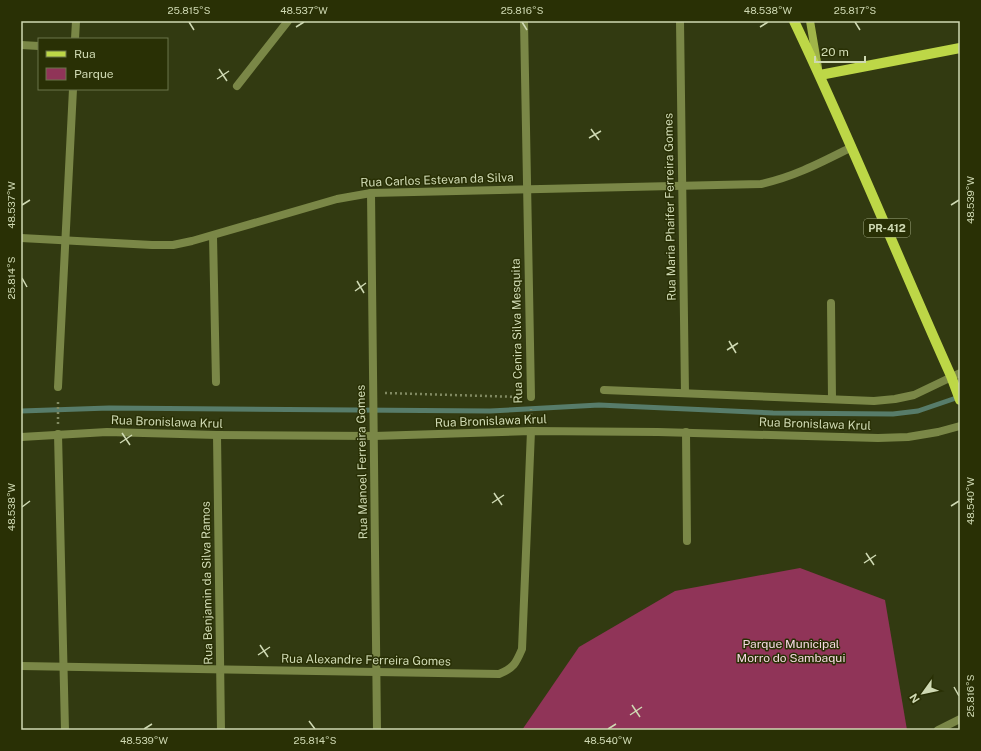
<svg xmlns="http://www.w3.org/2000/svg" width="981" height="751" font-family="'Public Sans',sans-serif">
<style>
.green{fill:#903458}
.lines{fill:none;stroke-linecap:round;stroke-linejoin:round}
.stream{stroke:#577c6a;stroke-width:5}
.path{stroke:#818a62;stroke-width:2.5;stroke-dasharray:2 3;stroke-linecap:butt}
.street{stroke:#7a8747;stroke-width:8}
.secondary{stroke:#a0b449;stroke-width:8}
.primary{stroke:#bdd747;stroke-width:10}
.ticks{fill:none;stroke:#cfd9b3;stroke-width:1.5}
.labels{text-anchor:middle;stroke-width:3;stroke-linejoin:round;paint-order:stroke}
.shield{fill:#293005;stroke:#9da67f;stroke-width:1}
.shield-label{font-size:11px;font-weight:bold;fill:#cfd9b3}
.street-label{font-size:12px;fill:#cfd9b3;stroke:#293005}
.park-label{font-size:12px;fill:#f5d8e1;stroke:#293005}
.neatline{fill:none;stroke:#cfd9b3;stroke-width:1.5}
.ticks-label{font-size:10px;text-anchor:middle;fill:#cfd9b3}
</style>
<rect width="100%" height="100%" fill="#323a11"/>
<path class="green" d="M800,568L885,600L907,730H522L579,647L675,591Z"/>
<g class="lines">
<path class="stream" d="M21,411L109,408L490,411L599,405L773,413L893,414L918,411L959,397"/>
<g class="path">
<path d="M385,393L520,397"/>
<path d="M531,420V409"/>
<path d="M58,424V399"/>
</g>
<g class="street">
<path d="M524,21L531,397"/>
<path d="M680,21L685,393"/>
<path d="M75,39L76,21"/>
<path d="M21,45L39,46"/>
<path d="M237,86L288,21"/>
<path d="M371,193L377,730"/>
<path d="M213,236L216,382"/>
<path d="M21,238L152,245H173L192,241L337,199L371,193L761,184C794,177 822,162 852,147"/>
<path d="M831,303L832,399"/>
<path d="M58,387L73,89"/>
<path d="M604,390L874,401L895,399L914,395L960,373"/>
<path d="M686,432L687,541"/>
<path d="M58,434L65,730"/>
<path d="M217,435L221,730"/>
<path d="M21,437L107,432L217,435L374,436L531,431L658,432L878,438L908,437L938,432L960,426"/>
<path d="M21,666L499,674C514,668 516,663 522,649L531,431"/>
<path d="M938,730L960,719"/>
</g>
<path class="secondary" d="M810,21L818,68"/>
<g class="primary">
<path d="M794,21C850,138 898,258 951,376L960,400"/>
<path d="M820,75L960,48"/>
</g>
</g>
<path class="ticks" d="M189,22L194,30M522,22L527,30M855,22L860,30M296,27L304,22M760,27L768,22M219,69L227,81M217,79L229,71M591,129L599,140M589,138L601,131M22,205L30,200M951,205L959,200M22,278L27,287M357,281L364,293M355,291L366,283M729,341L736,353M727,350L738,343M122,433L130,445M120,443L132,435M494,493L502,505M492,503L504,495M951,506L959,501M22,507L30,501M866,553L874,565M864,563L876,555M260,645L268,657M258,655L270,647M954,687L959,696M632,705L640,717M630,715L642,707M309,721L315,729M144,729L152,724M608,729L616,724"/>
<g class="labels">
<rect class="shield" x="864" y="219" width="46" height="18" rx="3"/>
<g class="shield-label">
<text x="887" y="232">PR-412</text>
</g>
<g class="street-label">
<text transform="translate(437 180) rotate(-2)" y="4">Rua Carlos Estevan da Silva</text>
<text transform="translate(670 207) rotate(-91)" y="4">Rua Maria Phaifer Ferreira Gomes</text>
<text transform="translate(517 331) rotate(-91)" y="4">Rua Cenira Silva Mesquita</text>
<text transform="translate(491 421) rotate(-2)" y="4">Rua Bronislawa Krul</text>
<text transform="translate(167 422) rotate(2)" y="4">Rua Bronislawa Krul</text>
<text transform="translate(815 424) rotate(2)" y="4">Rua Bronislawa Krul</text>
<text transform="translate(362 462) rotate(-91)" y="4">Rua Manoel Ferreira Gomes</text>
<text transform="translate(207 583) rotate(-91)" y="4">Rua Benjamin da Silva Ramos</text>
<text transform="translate(366 660) rotate(1)" y="4">Rua Alexandre Ferreira Gomes</text>
</g>
<g class="park-label">
<text x="791" y="648">Parque Municipal<tspan x="791" dy="14">Morro do Sambaqui</tspan></text>
</g>
</g>
<rect width="981" height="751" fill="none" stroke="#293005" stroke-width="44"/>
<rect x="38" y="38" width="130" height="52" fill="#293005" stroke="#6b744b"/>
<rect x="46" y="51" width="20" height="6" fill="#bdd747" stroke="#6b744b"/>
<text x="74" y="58" font-size="12" fill="#cfd9b3">Rua</text>
<rect x="46" y="68" width="20" height="12" fill="#903458" stroke="#6b744b"/>
<text x="74" y="78" font-size="12" fill="#cfd9b3">Parque</text>
<g transform="translate(923 693) rotate(237)" stroke="#293005" stroke-width="3" paint-order="stroke">
<path d="M0-3L7 15L0 10L-7 15Z" fill="#cfd9b3"/>
<text y="-6" font-size="11" font-weight="bold" text-anchor="middle" fill="#cfd9b3">N</text>
</g>
<path d="M815 56v6h50v-6" fill="none" stroke="#cfd9b3" stroke-width="2"/>
<text x="821" y="56" font-size="12" fill="#cfd9b3" stroke="#293005" stroke-width="3" paint-order="stroke">20 m</text>
<rect x="22" y="22" width="937" height="707" class="neatline"/>
<g class="ticks-label">
<text x="189" y="14">25.815°S</text>
<text x="304" y="14">48.537°W</text>
<text x="522" y="14">25.816°S</text>
<text x="768" y="14">48.538°W</text>
<text x="855" y="14">25.817°S</text>
<text transform="translate(970 200) rotate(-90)" y="4">48.539°W</text>
<text transform="translate(11 205) rotate(-90)" y="4">48.537°W</text>
<text transform="translate(11 278) rotate(-90)" y="4">25.814°S</text>
<text transform="translate(970 501) rotate(-90)" y="4">48.540°W</text>
<text transform="translate(11 507) rotate(-90)" y="4">48.538°W</text>
<text transform="translate(970 696) rotate(-90)" y="4">25.816°S</text>
<text x="144" y="744">48.539°W</text>
<text x="315" y="744">25.814°S</text>
<text x="608" y="744">48.540°W</text>
</g>
</svg>
